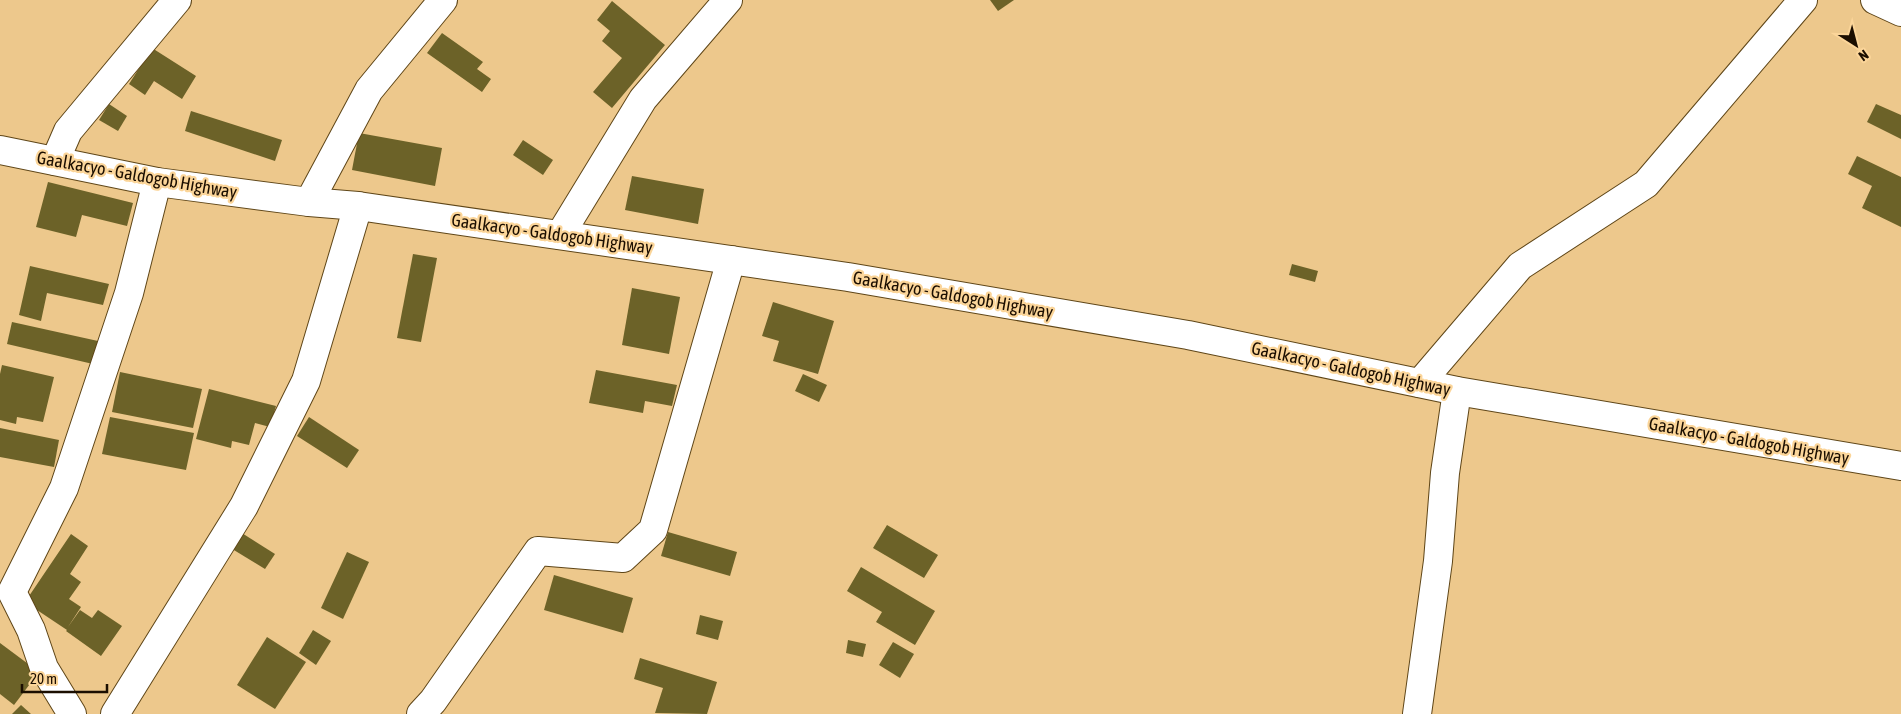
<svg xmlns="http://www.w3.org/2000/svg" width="1901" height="714" font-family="'Asap Condensed',sans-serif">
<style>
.building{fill:#6c6228}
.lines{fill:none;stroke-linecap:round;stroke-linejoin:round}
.minor-casing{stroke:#5f4618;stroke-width:30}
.minor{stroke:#fff;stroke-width:28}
.labels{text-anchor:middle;stroke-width:4.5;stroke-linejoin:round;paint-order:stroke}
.street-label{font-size:18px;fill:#1b0e00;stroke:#fbd599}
</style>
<rect width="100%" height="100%" fill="#edc88c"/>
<g class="building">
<path d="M990,0H1014L998,11Z"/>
<path d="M612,1L665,45L612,108L593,92L622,58L602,41L610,31L597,20Z"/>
<path d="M442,33L483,62L477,69L491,79L482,92L427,53Z"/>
<path d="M152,48L196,76L182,99L154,81L145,95L129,84Z"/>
<path d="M109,104L127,116L118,131L99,120Z"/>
<path d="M1876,104L1901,115V139L1867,122Z"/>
<path d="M191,111L282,140L275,161L185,131Z"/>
<path d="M359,133L442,148L435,186L352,170Z"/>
<path d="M523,140L553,160L543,175L513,155Z"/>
<path d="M1857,156L1901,177V227L1862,208L1872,186L1848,174Z"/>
<path d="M632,176L704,189L698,224L625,210Z"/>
<path d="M48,182L133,203L127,226L82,215L76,237L36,227Z"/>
<path d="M413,254L437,258L421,342L397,338Z"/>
<path d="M1292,264L1318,271L1315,282L1289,275Z"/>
<path d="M30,266L109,284L103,305L47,293L41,321L19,315Z"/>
<path d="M632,288L680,297L669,354L622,345Z"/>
<path d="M773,302L834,321L818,374L773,361L779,341L762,336Z"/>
<path d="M12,322L98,341L93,364L7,344Z"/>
<path d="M2,365L54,377L43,422L17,417L16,424L0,420V374Z"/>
<path d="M596,370L677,385L672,406L645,401L643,413L589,403Z"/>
<path d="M120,372L202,389L193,428L112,412Z"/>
<path d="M803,374L827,385L819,402L795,391Z"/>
<path d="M209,389L276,406L270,427L255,423L249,445L232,441L231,448L196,439Z"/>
<path d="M110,417L194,433L186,470L102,454Z"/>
<path d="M309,417L359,450L347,468L297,436Z"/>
<path d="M0,428L59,440L54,467L0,457Z"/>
<path d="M887,525L938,555L924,578L873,548Z"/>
<path d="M234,528L275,554L265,569L224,544Z"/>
<path d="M668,532L737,552L730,576L661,556Z"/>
<path d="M71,534L88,546L70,574L81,582L69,599L81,607L68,627L80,610L92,618L98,610L122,626L101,656L66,631L67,630L25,602Z"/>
<path d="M347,552L369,562L343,619L321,608Z"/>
<path d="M861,567L935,611L915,645L876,622L882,612L847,591Z"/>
<path d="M554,575L633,598L623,633L544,610Z"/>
<path d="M700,615L723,621L718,640L696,634Z"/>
<path d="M313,630L331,641L316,665L299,653Z"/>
<path d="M267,637L306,662L275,709L237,685Z"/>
<path d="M848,640L866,644L863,657L846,653Z"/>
<path d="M893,642L914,654L900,678L879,665Z"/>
<path d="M0,643L39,672L14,705L0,694Z"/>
<path d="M640,658L717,682L707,714L655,713L663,688L634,679Z"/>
<path d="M21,705L31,714H12Z"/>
</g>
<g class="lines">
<defs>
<g id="minor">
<path d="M1875,0L1901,12"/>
<path d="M0,150L157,182L309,202L358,206L848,277L1188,335L1457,391L1901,466"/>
<path d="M55,161L68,131L177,0"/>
<path d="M309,202L369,90L443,0"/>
<path d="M560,235L643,99L728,0"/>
<path d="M1420,383L1520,266L1646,184L1803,0"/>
<path d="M72,714L44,668L31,630L12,592L64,488L129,293L157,182"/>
<path d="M115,714L244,506L306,381L358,206"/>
<path d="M421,714L433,701L538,551L623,558L653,530L731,260"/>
<path d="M1417,714L1438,561L1445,473L1457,391"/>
</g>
</defs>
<use href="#minor" class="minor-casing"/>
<use href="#minor" class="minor"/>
</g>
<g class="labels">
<g class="street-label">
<text transform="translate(137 175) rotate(10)" y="6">Gaalkacyo - Galdogob Highway</text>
<text transform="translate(552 234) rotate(8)" y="6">Gaalkacyo - Galdogob Highway</text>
<text transform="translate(953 295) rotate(10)" y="6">Gaalkacyo - Galdogob Highway</text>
<text transform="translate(1351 369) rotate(12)" y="6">Gaalkacyo - Galdogob Highway</text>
<text transform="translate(1749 441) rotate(10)" y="6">Gaalkacyo - Galdogob Highway</text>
</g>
</g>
<g transform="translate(1856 45) rotate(144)" stroke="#fbd599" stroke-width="4" paint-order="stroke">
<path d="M0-4L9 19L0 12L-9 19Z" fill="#1b0e00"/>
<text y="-8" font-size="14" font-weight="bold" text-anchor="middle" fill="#1b0e00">N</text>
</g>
<path d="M22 684v8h85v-8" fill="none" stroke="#1b0e00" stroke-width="2.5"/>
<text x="30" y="684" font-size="15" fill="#1b0e00" stroke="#fbd599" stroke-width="4" paint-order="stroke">20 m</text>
</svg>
